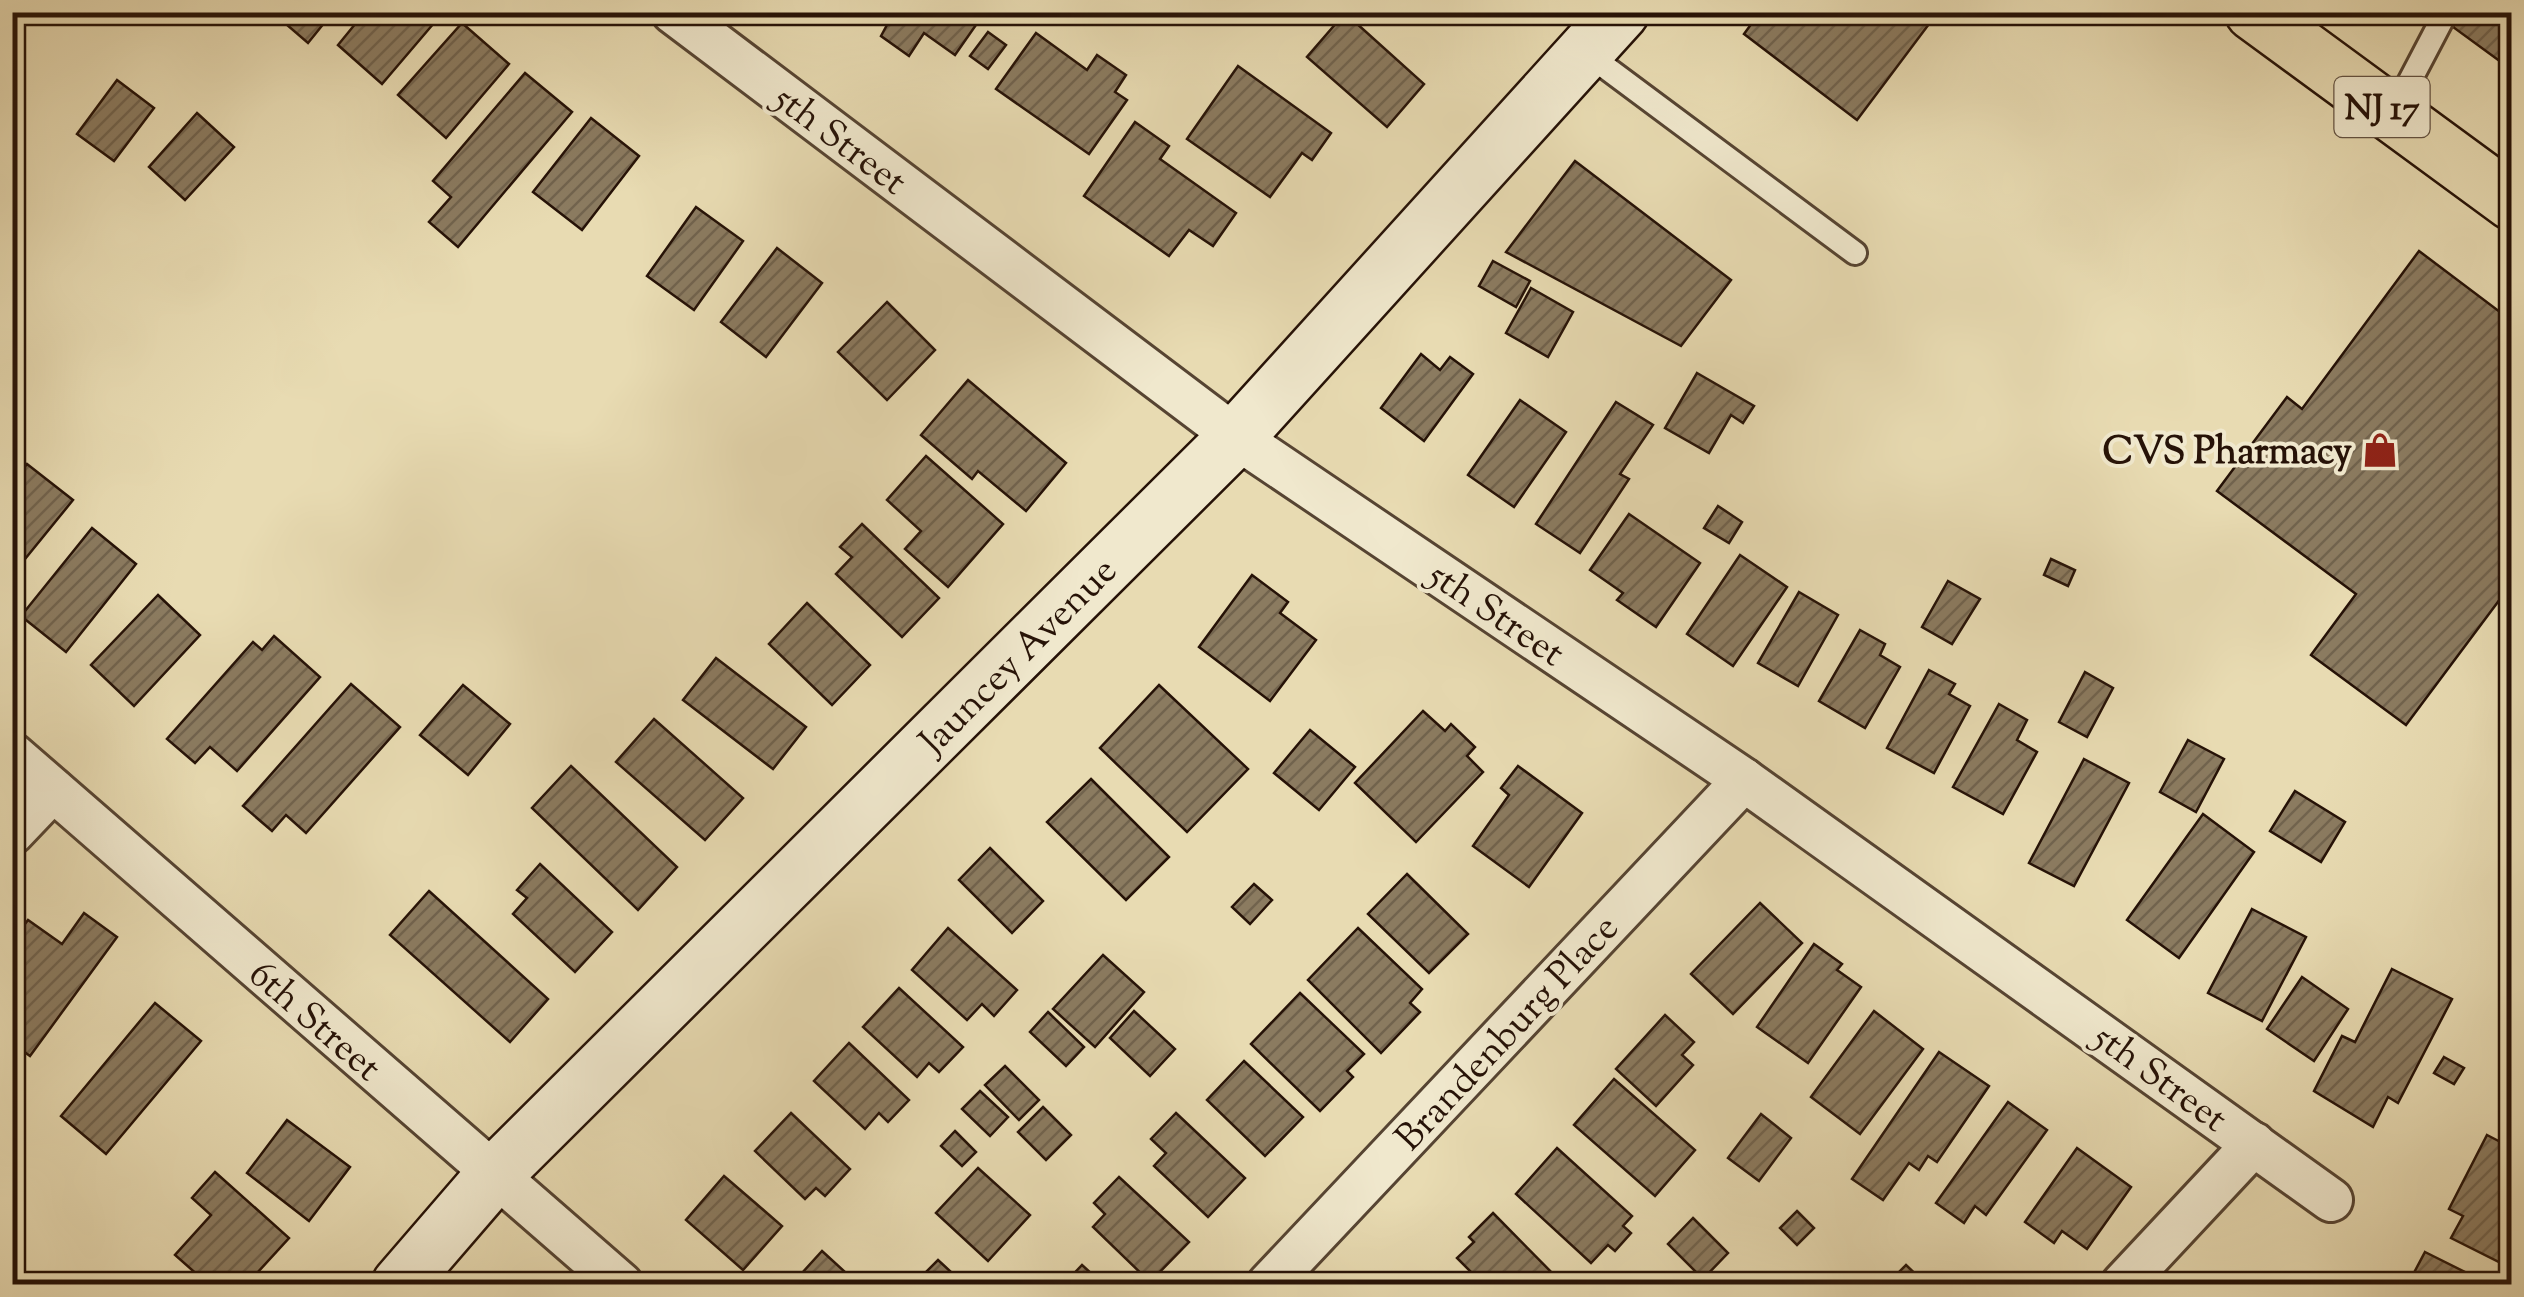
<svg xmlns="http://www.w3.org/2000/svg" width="2524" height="1297" font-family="'Sorts Mill Goudy',serif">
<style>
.building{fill:url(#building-hatch);stroke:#261207;stroke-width:2.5}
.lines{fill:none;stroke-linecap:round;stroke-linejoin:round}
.lane-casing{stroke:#564432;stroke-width:28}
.street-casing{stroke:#564432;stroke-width:48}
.secondary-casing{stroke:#261207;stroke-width:60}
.primary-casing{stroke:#261207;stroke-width:60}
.lane{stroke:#f0e8cd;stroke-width:22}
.street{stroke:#f0e8cd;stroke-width:42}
.secondary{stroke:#f0e8cd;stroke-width:55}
.primary{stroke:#e8dbb2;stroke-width:55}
.labels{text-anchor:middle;stroke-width:8;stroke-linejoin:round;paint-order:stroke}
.shield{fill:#f0e8cd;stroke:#635242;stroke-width:2.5}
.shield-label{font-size:35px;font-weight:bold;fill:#261207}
.street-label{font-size:38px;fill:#261207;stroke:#f0e8cd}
.poi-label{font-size:38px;font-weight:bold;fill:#261207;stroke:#f0e8cd;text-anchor:end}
</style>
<defs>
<pattern id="building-hatch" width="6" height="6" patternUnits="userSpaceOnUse" patternTransform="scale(2.5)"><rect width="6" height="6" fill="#8b7b60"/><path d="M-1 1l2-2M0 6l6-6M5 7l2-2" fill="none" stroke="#71634d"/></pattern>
</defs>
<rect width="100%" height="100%" fill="#e8dbb2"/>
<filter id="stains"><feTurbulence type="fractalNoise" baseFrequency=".002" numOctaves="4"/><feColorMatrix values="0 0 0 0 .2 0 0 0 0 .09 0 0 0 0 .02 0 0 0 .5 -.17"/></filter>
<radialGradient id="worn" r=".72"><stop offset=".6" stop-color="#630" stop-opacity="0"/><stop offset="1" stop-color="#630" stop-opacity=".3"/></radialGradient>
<g class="building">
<path d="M272,12H333L308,43Z"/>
<path d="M365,12H435L440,16L382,84L338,45Z"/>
<path d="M894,12H985L955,55L924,33L909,56L881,36Z"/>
<path d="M1760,12H1938L1857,120L1744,34Z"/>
<path d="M2461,12H2512V70L2453,27Z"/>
<path d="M1345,13L1424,84L1387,127L1307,57Z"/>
<path d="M462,23L509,64L446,138L398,95Z"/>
<path d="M988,32L1006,45L988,69L970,56Z"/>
<path d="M1036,33L1087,70L1097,55L1126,75L1115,92L1127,100L1089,154L996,89Z"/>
<path d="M1238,66L1331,133L1312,160L1302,153L1270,197L1187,139Z"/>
<path d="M525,73L572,112L458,247L429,222L451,197L433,181Z"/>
<path d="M117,80L154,108L114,161L77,134Z"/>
<path d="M197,113L234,147L185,200L149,167Z"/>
<path d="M591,118L639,156L582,230L533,192Z"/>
<path d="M1135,122L1169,146L1160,159L1236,213L1213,246L1189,230L1169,256L1084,196Z"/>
<path d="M1575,161L1731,280L1681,346L1506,252Z"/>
<path d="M696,207L743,241L694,310L647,276Z"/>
<path d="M777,248L822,283L766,357L721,322Z"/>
<path d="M2419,251L2512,321V583L2406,725L2311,655L2356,594L2217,491L2287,397L2302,409Z"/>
<path d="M1493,261L1530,281L1516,307L1479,286Z"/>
<path d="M1531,288L1573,312L1548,357L1506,333Z"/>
<path d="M887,302L935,350L887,400L838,352Z"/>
<path d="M1421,354L1440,370L1450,357L1473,374L1424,441L1381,408Z"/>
<path d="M1697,373L1754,406L1743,423L1731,415L1709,453L1665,428Z"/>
<path d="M968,380L1066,463L1026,511L978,471L972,479L921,435Z"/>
<path d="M1520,400L1566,432L1514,507L1468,475Z"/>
<path d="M1616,402L1653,425L1620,474L1629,479L1580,553L1536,524Z"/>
<path d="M926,456L1003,524L948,587L905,549L921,531L887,500Z"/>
<path d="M27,464L73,500L12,575V483Z"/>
<path d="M1718,506L1742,522L1729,543L1704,528Z"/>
<path d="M1629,514L1700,563L1656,627L1617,600L1623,593L1590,570Z"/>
<path d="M862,524L939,598L902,637L836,574L852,557L840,547Z"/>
<path d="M92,528L136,564L66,652L21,616Z"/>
<path d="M1740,555L1787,587L1733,666L1687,634Z"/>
<path d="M2051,559L2075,570L2068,586L2044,575Z"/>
<path d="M1252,575L1288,602L1280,613L1316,640L1270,701L1199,647Z"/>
<path d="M1948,581L1980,599L1952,644L1922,627Z"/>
<path d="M1799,592L1838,615L1798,686L1758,663Z"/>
<path d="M158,595L200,635L134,706L91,665Z"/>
<path d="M807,603L870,665L832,705L769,644Z"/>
<path d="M1860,630L1885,644L1880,655L1900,667L1865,728L1819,701Z"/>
<path d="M274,636L320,677L237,771L210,747L195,763L167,739L253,642L262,650Z"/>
<path d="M716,658L806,727L773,769L683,700Z"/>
<path d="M1929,670L1955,684L1949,694L1970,706L1934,773L1887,748Z"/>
<path d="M2085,672L2113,688L2087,737L2059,722Z"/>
<path d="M351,684L400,727L306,833L286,815L272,831L243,806Z"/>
<path d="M463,685L510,724L468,775L420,735Z"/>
<path d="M1159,685L1248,769L1187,832L1100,748Z"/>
<path d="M1999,704L2027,720L2017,740L2037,752L2003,814L1953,787Z"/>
<path d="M1423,711L1445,731L1451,724L1475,747L1467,756L1483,772L1416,842L1355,783Z"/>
<path d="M654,719L743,798L705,840L616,762Z"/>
<path d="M1310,730L1355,767L1319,810L1274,773Z"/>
<path d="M2188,740L2224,759L2196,812L2160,792Z"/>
<path d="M2084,759L2129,783L2074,886L2029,863Z"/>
<path d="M571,766L677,867L638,910L532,808Z"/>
<path d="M1518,766L1582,813L1529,887L1473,846L1509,795L1501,788Z"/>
<path d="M1091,779L1169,857L1126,900L1047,822Z"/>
<path d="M2295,791L2345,822L2321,862L2270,831Z"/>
<path d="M2203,814L2254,852L2179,958L2127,920Z"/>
<path d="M990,848L1043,901L1012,933L959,880Z"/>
<path d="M540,864L612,932L575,972L513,914L527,898L517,890Z"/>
<path d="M1407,874L1468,934L1429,973L1368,914Z"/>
<path d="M1254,884L1272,900L1250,924L1232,907Z"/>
<path d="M429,891L548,999L510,1042L390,935Z"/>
<path d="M1760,903L1802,943L1733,1014L1691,974Z"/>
<path d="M2252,909L2306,937L2262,1021L2208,993Z"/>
<path d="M84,913L117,937L30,1056L12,1043V941L28,920L62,944Z"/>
<path d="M948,928L1017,990L994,1016L982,1004L967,1020L912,970Z"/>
<path d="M1358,928L1422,989L1410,1003L1420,1012L1381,1053L1308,980Z"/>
<path d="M1814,944L1842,964L1837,970L1861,987L1808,1063L1757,1027Z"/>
<path d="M1103,955L1144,992L1095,1047L1053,1009Z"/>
<path d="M2392,969L2452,999L2398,1103L2388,1097L2373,1127L2314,1091L2342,1036L2355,1042Z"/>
<path d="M2302,977L2348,1009L2314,1061L2267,1029Z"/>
<path d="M899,988L963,1047L939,1072L929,1063L917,1077L863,1027Z"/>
<path d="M1300,993L1364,1054L1347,1071L1353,1077L1320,1111L1251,1044Z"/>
<path d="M155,1003L201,1041L106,1154L61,1116Z"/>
<path d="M1134,1011L1175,1049L1150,1076L1110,1038Z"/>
<path d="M1874,1011L1923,1049L1860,1134L1811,1097Z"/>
<path d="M1048,1012L1084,1047L1066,1066L1030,1032Z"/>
<path d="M1665,1015L1694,1042L1682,1055L1693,1065L1656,1106L1616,1069Z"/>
<path d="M849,1043L909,1100L888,1122L879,1113L865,1129L814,1081Z"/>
<path d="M1939,1052L1989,1086L1937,1162L1928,1156L1919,1170L1909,1163L1883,1200L1852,1179Z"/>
<path d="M2444,1057L2464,1068L2454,1084L2434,1073Z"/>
<path d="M1244,1061L1303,1117L1265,1156L1207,1100Z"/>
<path d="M1005,1066L1039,1100L1019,1120L985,1085Z"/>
<path d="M1614,1079L1695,1150L1655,1196L1574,1125Z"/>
<path d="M980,1091L1008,1117L990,1136L962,1109Z"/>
<path d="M2008,1102L2047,1130L1986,1215L1975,1206L1964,1223L1936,1203Z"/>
<path d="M1043,1107L1071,1135L1046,1160L1018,1132Z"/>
<path d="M791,1113L850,1169L825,1196L816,1188L805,1199L755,1151Z"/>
<path d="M1176,1113L1245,1178L1208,1217L1154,1166L1166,1153L1151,1139Z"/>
<path d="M1761,1114L1791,1138L1759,1181L1728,1158Z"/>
<path d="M287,1120L350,1167L309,1221L247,1173Z"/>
<path d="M955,1131L976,1152L962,1166L941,1146Z"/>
<path d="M2487,1135L2512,1148V1252L2505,1265L2451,1238L2463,1216L2449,1209Z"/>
<path d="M1557,1148L1632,1216L1623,1226L1631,1233L1615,1251L1608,1245L1591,1263L1516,1194Z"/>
<path d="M2077,1148L2131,1187L2087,1249L2062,1231L2054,1243L2025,1222Z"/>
<path d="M978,1168L1030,1215L988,1261L936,1213Z"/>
<path d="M215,1172L289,1238L247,1284H208L175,1255L211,1215L192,1198Z"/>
<path d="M724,1176L782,1226L743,1270L686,1220Z"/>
<path d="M1119,1177L1189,1242L1150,1282L1093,1227L1105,1214L1094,1203Z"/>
<path d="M1797,1211L1814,1228L1797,1245L1780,1228Z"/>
<path d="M1493,1213L1563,1284H1483L1457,1258L1474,1242L1469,1237Z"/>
<path d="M1693,1218L1728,1253L1703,1279L1668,1244Z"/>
<path d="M822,1251L857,1283L855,1284H792Z"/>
<path d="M2425,1252L2489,1284H2408Z"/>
<path d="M938,1260L964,1284H914Z"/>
<path d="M1082,1265L1103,1284H1064Z"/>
<path d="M1906,1265L1926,1284H1887Z"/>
</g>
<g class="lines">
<defs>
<g id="lane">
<path d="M1585,52L1855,253"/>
<path d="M2392,115L2446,12"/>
</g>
<g id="street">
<path d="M673,12L1236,437L1744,780L2331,1200"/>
<path d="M12,754L621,1284"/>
<path d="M12,833L53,790"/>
<path d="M1269,1284L1744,780"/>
<path d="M2123,1284L2254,1144"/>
</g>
<path id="secondary" d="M400,1284L494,1175L1236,437L1621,12"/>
<path id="primary" d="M2253,12L2512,202"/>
</defs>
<use href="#lane" class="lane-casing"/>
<use href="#street" class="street-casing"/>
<use href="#secondary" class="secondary-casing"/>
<use href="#primary" class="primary-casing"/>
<use href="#lane" class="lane"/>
<use href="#street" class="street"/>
<use href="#secondary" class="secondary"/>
<use href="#primary" class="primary"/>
</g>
<defs>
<symbol id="shop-bare" viewBox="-9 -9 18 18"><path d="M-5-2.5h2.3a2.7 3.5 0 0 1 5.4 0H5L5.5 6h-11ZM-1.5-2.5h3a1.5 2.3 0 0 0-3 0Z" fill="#8f2418" stroke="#f0e8cd" stroke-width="2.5" paint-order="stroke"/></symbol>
</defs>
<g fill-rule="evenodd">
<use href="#shop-bare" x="2355" y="425" width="50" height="50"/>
</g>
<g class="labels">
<rect class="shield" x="2334.5" y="77" width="95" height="60" rx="8"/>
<g class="shield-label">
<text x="2382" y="119">NJ 17</text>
</g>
<g class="street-label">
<text transform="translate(841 139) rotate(37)" y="13">5th Street</text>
<text transform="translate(1497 613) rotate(34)" y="13">5th Street</text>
<text transform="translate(1017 655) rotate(-45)" y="13">Jauncey Avenue</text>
<text transform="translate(316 1020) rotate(41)" y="13">6th Street</text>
<text transform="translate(1506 1032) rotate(-47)" y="13">Brandenburg Place</text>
<text transform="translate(2161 1077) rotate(36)" y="13">5th Street</text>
</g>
<g class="poi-label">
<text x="2352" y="463">CVS Pharmacy</text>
</g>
</g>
<rect width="2524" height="1297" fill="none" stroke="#e8dbb2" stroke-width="50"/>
<rect x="15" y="15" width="2494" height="1267" fill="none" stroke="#261207" stroke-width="5"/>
<rect x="25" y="25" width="2474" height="1247" fill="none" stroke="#261207" stroke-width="2.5"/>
<rect width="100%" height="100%" filter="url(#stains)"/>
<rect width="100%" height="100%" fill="url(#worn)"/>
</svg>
